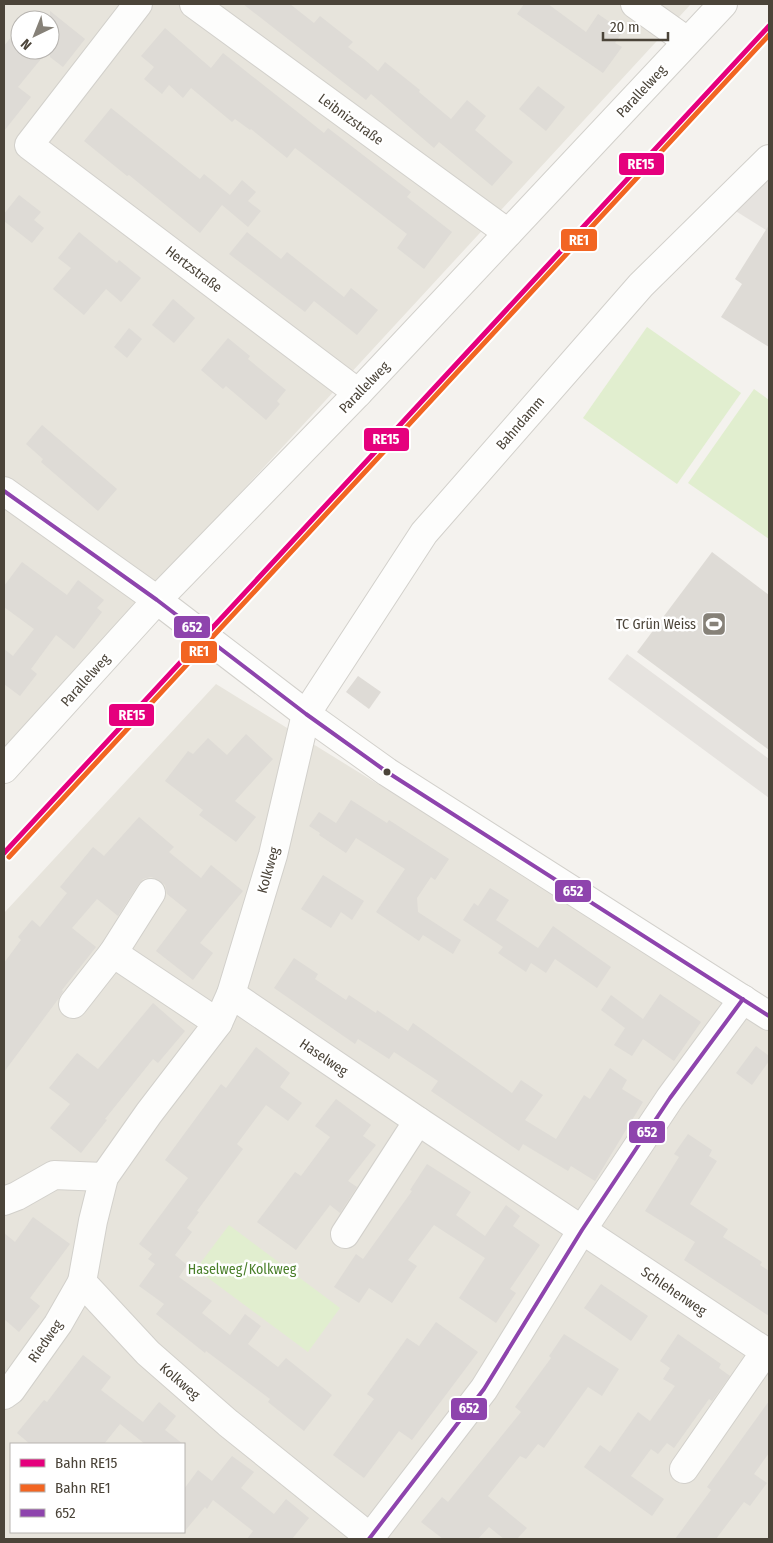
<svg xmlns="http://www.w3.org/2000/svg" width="773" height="1543" font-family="'Fira Sans Condensed',sans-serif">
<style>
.residential{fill:#e7e4dc;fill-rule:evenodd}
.green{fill:#e1eecf}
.parking{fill:#e6e3df}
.building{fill:#dedbd6}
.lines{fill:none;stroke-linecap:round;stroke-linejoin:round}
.minor-casing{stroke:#d2d0cb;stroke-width:30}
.minor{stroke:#fdfdfc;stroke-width:28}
.bus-1-casing{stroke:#fff;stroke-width:8}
.bus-1{stroke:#8e44ad;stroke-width:4}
.rail-1-casing{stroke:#fff;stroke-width:9}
.rail-2-casing{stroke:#fff;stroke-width:9}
.rail-1{stroke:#e5007d;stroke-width:5}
.rail-2{stroke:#f26522;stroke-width:5}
.bus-dot{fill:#4b4439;stroke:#fff;stroke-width:2}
.labels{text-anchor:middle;stroke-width:5;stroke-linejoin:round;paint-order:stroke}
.street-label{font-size:14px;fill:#4b4439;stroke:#fff}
.poi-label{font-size:14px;fill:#4b4439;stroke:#fff;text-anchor:end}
.park-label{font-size:14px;fill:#4a7f2a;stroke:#fff}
.line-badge{stroke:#fff;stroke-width:2}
.badge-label{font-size:14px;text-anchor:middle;font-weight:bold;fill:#fff}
</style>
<rect width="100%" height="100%" fill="#f4f2ee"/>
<g class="residential">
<path d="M4,4H691L124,619L4,755ZM20,20H50V50H20Z"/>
<path d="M216,684L769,1026V1539H4V913ZM11,1444H184V1532H11Z"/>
</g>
<g class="green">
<path d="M647,327L741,393L677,484L583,418Z"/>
<path d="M754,389L769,400V539L688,483Z"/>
<path d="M229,1225L340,1308L308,1352L196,1269Z"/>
</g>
<g class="parking">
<path d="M769,174V232L734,210Z"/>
<path d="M627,654L769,759V798L608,679Z"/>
</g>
<g class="building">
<path d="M243,4H290L314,23L320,16L353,42L348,47L365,60L378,71L385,62L420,90L419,92L451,119L467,100L486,116L475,130L513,162L492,186L439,142L434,148L371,94L366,100Z"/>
<path d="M524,4H548L586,32L598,14L623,31L615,43L622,47L603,73L517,14Z"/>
<path d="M50,11L85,39L63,67L50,57Z"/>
<path d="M165,28L211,68L223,53L324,133L328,128L411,192L407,197L452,232L424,269L397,248L407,234L295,148L287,158L251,129L250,130L235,119L232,122L191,88L183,98L169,85L162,94L144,79L154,67L141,56Z"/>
<path d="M16,31L20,34V50H41L45,54L18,87L31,97L4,131V46Z"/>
<path d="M538,86L565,107L546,131L519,109Z"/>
<path d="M111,108L200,179L204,174L230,195L242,180L256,192L248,201L261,211L248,227L222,205L200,233L129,175L127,176L84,141Z"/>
<path d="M19,195L41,212L34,220L44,228L32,243L4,221V214Z"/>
<path d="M769,225V347L721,317L742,284L735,279Z"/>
<path d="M79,232L117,263L119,260L141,278L121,302L106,289L84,315L53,289L71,268L58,258Z"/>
<path d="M247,232L281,259L287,252L344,297L351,288L378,310L357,335L314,301L305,312L229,254Z"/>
<path d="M173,299L195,318L174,343L152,325Z"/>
<path d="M129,328L142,339L127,358L114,347Z"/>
<path d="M228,338L250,356L248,359L286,390L277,401L280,404L266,420L226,386L223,389L201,370Z"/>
<path d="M42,425L117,489L98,511L41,462L43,459L26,444Z"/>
<path d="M712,552L769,595V750L637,652Z"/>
<path d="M22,562L67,595L78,580L104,600L97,608L102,612L74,649L56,635L31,669L37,674L20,696L4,684V649L13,656L34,629L4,607V586Z"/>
<path d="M358,676L381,692L369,709L346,692Z"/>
<path d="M246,734L273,759L235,801L256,817L236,842L199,815L203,810L165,781L188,751L193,754L208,738L227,755Z"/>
<path d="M351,800L387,823L389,820L449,859L435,880L431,877L417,898L418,912L461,940L453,954L423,935L419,941L376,912L405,869L356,838L346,853L319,835L320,833L309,826L319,812L336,823Z"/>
<path d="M139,817L174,847L169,852L201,878L211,865L243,891L200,943L213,953L193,980L156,951L187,910L167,894L165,885L159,880L151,877L143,879L138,885L118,916L97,899L72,928L96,947L62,990L63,991L59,998L4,1072V963L21,940L18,937L32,920L40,927L67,893L60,887L93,847L104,856Z"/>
<path d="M323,875L364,901L352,920L341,912L331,928L301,909Z"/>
<path d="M490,888L509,900L496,920L538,948L553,926L611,967L597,988L555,959L546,973L531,963L526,972L498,953L503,947L463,920L474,903L478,906Z"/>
<path d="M294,958L318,974L315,979L346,1000L349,995L376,1013L377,1010L408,1031L413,1023L512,1093L521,1080L543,1095L525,1120L556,1139L584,1095L590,1099L610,1068L627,1080L622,1089L643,1102L595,1181L571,1166L568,1171L523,1144L519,1151L431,1091L438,1081L394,1052L389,1059L358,1039L355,1044L274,988Z"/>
<path d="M660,994L701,1022L674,1061L643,1039L632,1056L614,1045L625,1028L601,1010L611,995L643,1019Z"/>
<path d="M153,1003L185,1031L158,1063L153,1059L105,1119L107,1120L81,1153L50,1128L70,1104L49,1088L77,1053L98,1069Z"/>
<path d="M756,1046L769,1056V1061L752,1085L736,1073Z"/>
<path d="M256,1047L290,1073L280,1087L302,1103L288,1121L266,1105L237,1144L243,1149L197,1211L199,1212L187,1228L192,1232L175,1255L187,1265L179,1277L212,1301L202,1313L230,1335L245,1314L261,1326L248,1344L278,1367L286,1358L332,1395L304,1431L268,1402L270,1399L206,1351L205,1353L156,1314L164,1304L139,1286L155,1264L148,1259L152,1254L139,1244L188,1178L165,1160L221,1084L226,1088Z"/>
<path d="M336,1099L371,1125L363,1136L376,1145L348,1181L357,1187L340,1213L330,1205L296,1250L257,1222L295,1172L301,1176L330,1137L315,1126Z"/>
<path d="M688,1134L712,1150L709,1156L717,1161L690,1204L728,1229L723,1237L762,1262L760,1265L769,1271V1316L684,1260L695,1242L645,1211L679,1157L674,1154Z"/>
<path d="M427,1164L471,1192L456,1215L485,1236L506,1205L520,1216L513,1226L540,1245L510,1289L516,1293L496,1323L459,1298L485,1258L434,1225L408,1260L417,1266L392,1303L369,1288L359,1303L334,1287L356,1254L363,1259L412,1191L410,1190Z"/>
<path d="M33,1217L70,1244L30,1298L40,1306L19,1332L4,1319V1233L15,1242Z"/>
<path d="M601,1284L648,1316L631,1341L584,1308Z"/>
<path d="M436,1322L478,1352L412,1440L399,1431L364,1478L333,1455L374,1399L367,1394L407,1338L419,1346Z"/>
<path d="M564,1334L619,1369L602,1396L588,1387L544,1448L538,1444L526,1459L520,1456L488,1496L527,1528L517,1539H504L489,1527L478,1539H443L421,1522L442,1497L448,1502L521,1412L515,1407L551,1358L549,1356Z"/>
<path d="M678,1334L721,1364L719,1368L730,1376L712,1401L709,1399L674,1448L667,1443L658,1454L651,1449L631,1476L664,1499L652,1516L584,1467L600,1445L610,1452L638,1412L650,1421L675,1386L663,1379L670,1368L660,1361Z"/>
<path d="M83,1355L111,1377L101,1390L143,1422L159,1402L176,1416L165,1430L183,1444H145L120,1424L104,1444H30L17,1433L44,1400L47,1402Z"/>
<path d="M769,1401V1453L754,1474L767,1483L750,1506L744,1502L716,1539H675L711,1490L707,1487Z"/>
<path d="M232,1456L254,1472L241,1488L274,1514L286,1499L309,1518L292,1539H247L253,1531L213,1500L207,1509L205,1507L184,1532V1489L198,1470L212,1481Z"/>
</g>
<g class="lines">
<defs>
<g id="minor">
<path d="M138,4L29,145L358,393"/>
<path d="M194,4L508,233"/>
<path d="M635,4L687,41"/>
<path d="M4,491L157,600L306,714L387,772L769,1016"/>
<path d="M4,769L157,600L358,393L723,4"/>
<path d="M113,953L151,893"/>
<path d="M231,994L418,1121L769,1354"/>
<path d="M73,1004L113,953L218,1023"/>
<path d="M4,1201L17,1196L54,1175L104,1177"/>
<path d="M345,1234L418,1121"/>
<path d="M4,1395L11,1390L58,1324L82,1282"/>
<path d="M684,1469L765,1352"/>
<path d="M369,1539L484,1389L582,1230L670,1098L743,999"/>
<path d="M372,1539L228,1423L148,1353L82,1282L93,1221L104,1177L149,1113L218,1023L231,994L273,855L306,714L424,533L641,285L769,159"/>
</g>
</defs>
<use href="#minor" class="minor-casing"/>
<use href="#minor" class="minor"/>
<defs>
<g id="bus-1">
<path d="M4,491L157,600L306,714L387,772L769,1016"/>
<path d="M369,1539L484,1389L582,1230L670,1098L743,999"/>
</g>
</defs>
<use href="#bus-1" class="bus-1-casing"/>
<use href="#bus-1" class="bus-1"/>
<defs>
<path id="rail-1" d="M4,853L769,26"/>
<path id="rail-2" d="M9,857L769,35"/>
</defs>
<use href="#rail-1" class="rail-1-casing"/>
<use href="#rail-2" class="rail-2-casing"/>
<use href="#rail-1" class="rail-1"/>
<use href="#rail-2" class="rail-2"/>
</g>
<defs>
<symbol id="stadium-square" viewBox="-11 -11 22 22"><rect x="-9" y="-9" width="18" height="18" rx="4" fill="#868178" stroke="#fff"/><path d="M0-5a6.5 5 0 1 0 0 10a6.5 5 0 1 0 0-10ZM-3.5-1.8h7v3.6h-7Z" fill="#fff"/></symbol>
</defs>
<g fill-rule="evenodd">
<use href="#stadium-square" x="700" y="610" width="28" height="28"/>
</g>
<circle class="bus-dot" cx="387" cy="772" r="4.5"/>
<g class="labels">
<g class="street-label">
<text transform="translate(641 91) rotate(-47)" y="5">Parallelweg</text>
<text transform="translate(351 119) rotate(36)" y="5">Leibnizstraße</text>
<text transform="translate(194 269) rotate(37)" y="5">Hertzstraße</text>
<text transform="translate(364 387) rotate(-46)" y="5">Parallelweg</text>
<text transform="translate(520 423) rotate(-49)" y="5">Bahndamm</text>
<text transform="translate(85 680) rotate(-48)" y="5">Parallelweg</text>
<text transform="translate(268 870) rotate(-74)" y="5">Kolkweg</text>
<text transform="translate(324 1057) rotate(34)" y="5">Haselweg</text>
<text transform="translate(674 1291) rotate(34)" y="5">Schlehenweg</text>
<text transform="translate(45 1341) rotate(-55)" y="5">Riedweg</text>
<text transform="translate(180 1381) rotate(41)" y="5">Kolkweg</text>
</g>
<g class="poi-label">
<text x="696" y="629">TC Grün Weiss</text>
</g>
<g class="park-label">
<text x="242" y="1274">Haselweg/Kolkweg</text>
</g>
</g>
<g class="line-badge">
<rect x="618" y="152" width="47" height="24" rx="5" fill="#e5007d"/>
<rect x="560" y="228" width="38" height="24" rx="5" fill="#f26522"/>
<rect x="363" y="427" width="47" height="25" rx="5" fill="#e5007d"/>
<rect x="173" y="615" width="38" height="24" rx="5" fill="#8e44ad"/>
<rect x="180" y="640" width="38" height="24" rx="5" fill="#f26522"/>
<rect x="108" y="703" width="47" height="24" rx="5" fill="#e5007d"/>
<rect x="554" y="879" width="38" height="24" rx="5" fill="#8e44ad"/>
<rect x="628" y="1120" width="38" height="24" rx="5" fill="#8e44ad"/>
<rect x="450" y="1397" width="38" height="24" rx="5" fill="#8e44ad"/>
</g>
<g class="badge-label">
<text x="641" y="169">RE15</text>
<text x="579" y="245">RE1</text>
<text x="386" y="444">RE15</text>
<text x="192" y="632">652</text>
<text x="199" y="656">RE1</text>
<text x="132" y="720">RE15</text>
<text x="573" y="896">652</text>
<text x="647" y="1137">652</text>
<text x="469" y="1413">652</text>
</g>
<rect width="773" height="1543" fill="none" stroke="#4b4439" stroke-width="10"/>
<rect x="10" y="1443" width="175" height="90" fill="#ffffff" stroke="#b7b4b0"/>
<rect x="20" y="1459" width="25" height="8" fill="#e5007d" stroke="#b7b4b0"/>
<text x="55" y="1468" font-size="15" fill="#4b4439">Bahn RE15</text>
<rect x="20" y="1484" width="25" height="8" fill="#f26522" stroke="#b7b4b0"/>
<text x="55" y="1493" font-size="15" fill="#4b4439">Bahn RE1</text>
<rect x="20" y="1509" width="25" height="8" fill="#8e44ad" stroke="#b7b4b0"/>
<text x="55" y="1518" font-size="15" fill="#4b4439">652</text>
<g transform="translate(35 35) rotate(223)"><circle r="24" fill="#ffffff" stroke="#b7b4b0"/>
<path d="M0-4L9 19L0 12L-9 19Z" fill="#868178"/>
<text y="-8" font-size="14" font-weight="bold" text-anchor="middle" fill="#4b4439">N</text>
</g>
<path d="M603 32v8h65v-8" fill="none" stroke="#4b4439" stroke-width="2.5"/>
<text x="610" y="32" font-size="15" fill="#4b4439" stroke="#ffffff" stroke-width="4" paint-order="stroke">20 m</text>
</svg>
